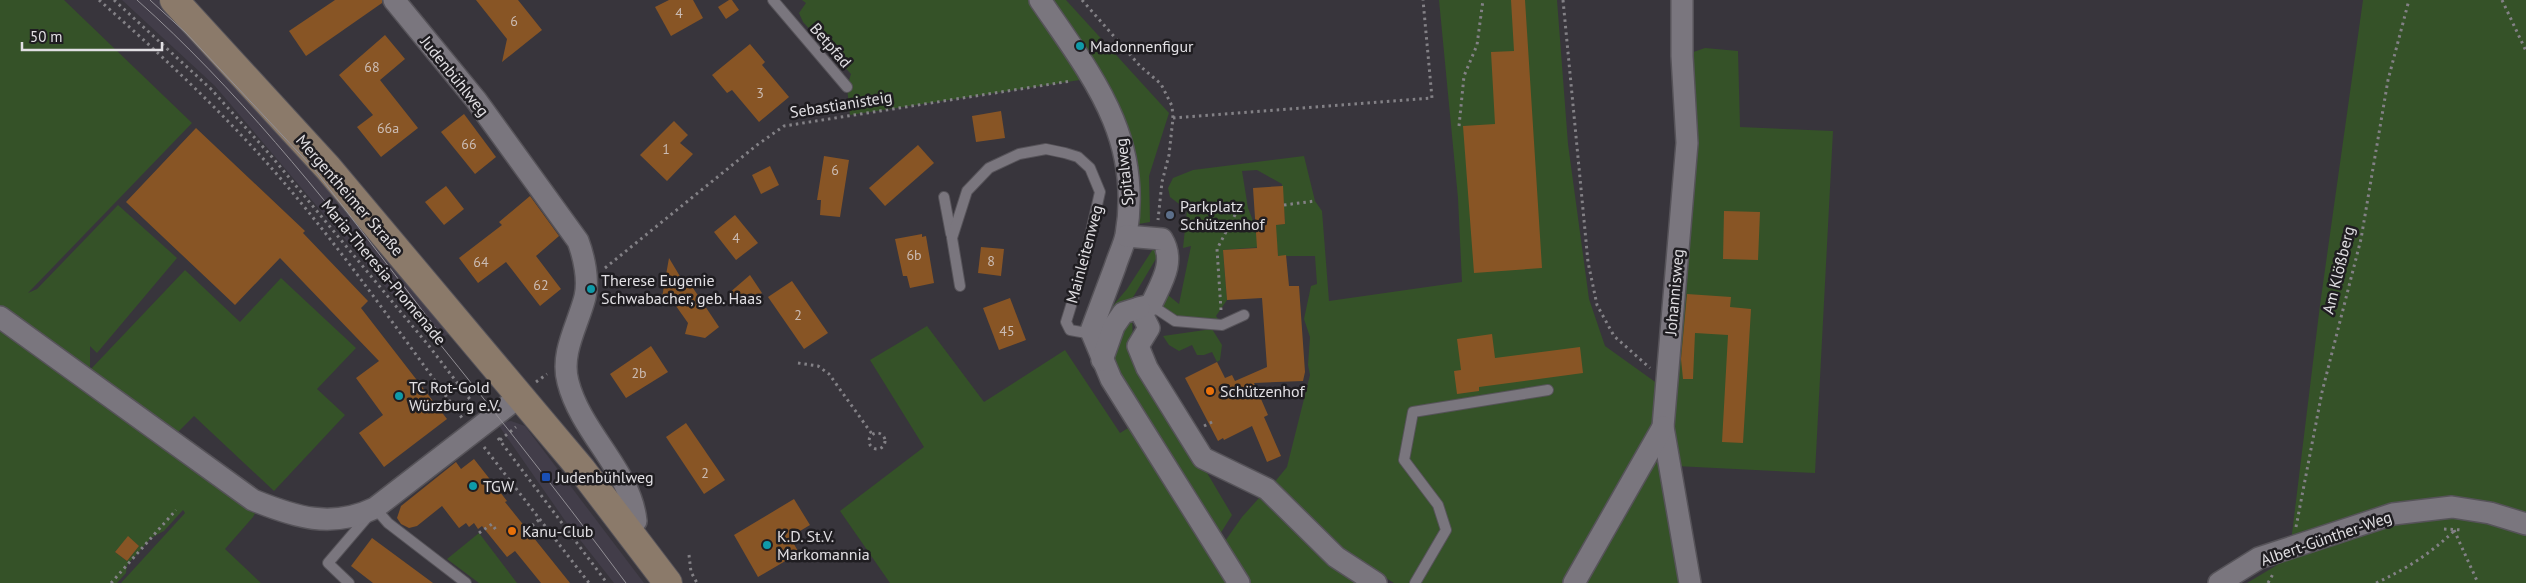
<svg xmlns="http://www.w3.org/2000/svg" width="2526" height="583" font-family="'PT Sans',sans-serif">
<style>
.built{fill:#423d49}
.green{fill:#355228;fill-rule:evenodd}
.building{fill:#885525}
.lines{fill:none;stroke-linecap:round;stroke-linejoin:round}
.lane-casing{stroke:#565359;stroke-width:12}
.street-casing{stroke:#565359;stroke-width:24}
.secondary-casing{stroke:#565359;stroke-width:30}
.path{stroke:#838186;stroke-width:3;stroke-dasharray:2.5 4;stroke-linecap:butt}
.lane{stroke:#7a767e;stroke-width:10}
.street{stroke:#7a767e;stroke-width:21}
.secondary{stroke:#8b7a6a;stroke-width:28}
.tram{stroke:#928f95;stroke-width:1}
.culture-dot{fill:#0f9aa8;stroke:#1f1d21;stroke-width:2}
.service-dot{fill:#5c6f8a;stroke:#1f1d21;stroke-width:2}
.food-dot{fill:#e8710a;stroke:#1f1d21;stroke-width:2}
.transit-dot{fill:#1a4fb4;stroke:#1f1d21;stroke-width:2}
.labels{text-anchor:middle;stroke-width:5;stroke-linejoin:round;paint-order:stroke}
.number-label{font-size:14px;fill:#cbbcb4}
.street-label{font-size:16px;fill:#e1dfe3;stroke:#1f1d21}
.poi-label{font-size:16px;fill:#e1dfe3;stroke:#1f1d21;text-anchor:start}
</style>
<rect width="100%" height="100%" fill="#38353c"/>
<g class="built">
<path d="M122,0H158L191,29L295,143L450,333L433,343L215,86Z"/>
<path d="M511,421L525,426L644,583H614L566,522L497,423Z"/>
</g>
<g class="green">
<path d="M0,0H64L192,123L28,293L37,289L118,205L177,258L97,353L90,346V370L185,270L240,322L281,278L356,348L317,389L345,415L274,491L194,416L175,435L257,510L253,517L225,549L261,583H121L185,513L183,510L164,531L151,538L127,565L126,573L117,583H0ZM128,537L139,546L127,561L115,552Z"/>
<path d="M802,0H1066L1169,113L1149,176L1150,222L1133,225L1093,78L850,115L847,87L851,74L803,22L799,13L806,3Z"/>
<path d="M1439,0H1557L1568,144L1589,299L1605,346L1658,384L1652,425L1562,583H1394L1344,552L1273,484L1287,467L1310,375L1308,365L1310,337L1304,319L1311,286L1317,284L1315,256H1278L1277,246L1223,250L1227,300L1216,316L1222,325L1175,321L1161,308L1168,295L1179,304L1191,246L1183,248L1187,210L1170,197L1168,188L1173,178L1193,170L1304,156L1315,201L1322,211L1329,301L1462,282L1458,198ZM1257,170L1282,184L1285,224L1255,226L1248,208L1242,171Z"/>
<path d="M2363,0H2526V583H2247L2289,558L2320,305Z"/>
<path d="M1705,48L1738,51L1740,127L1833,131L1815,473L1676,466L1698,583H1574L1663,426L1682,56Z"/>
<path d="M1153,249H1156L1157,257L1129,304L1099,322L1127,289Z"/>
<path d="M1132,312L1133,348L1232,515L1217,539L1110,362L1118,331Z"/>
<path d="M927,326L984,402L1065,350L1120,433L1133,425L1231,583H890L840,511L924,447L870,360Z"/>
<path d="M1212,329L1222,345L1220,360L1217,362L1212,352L1204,355H1197L1192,345L1179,351L1169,345L1163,336Z"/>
<path d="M1267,489L1376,583H1247L1223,544L1242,517Z"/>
<path d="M479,533L517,583H479L447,559Z"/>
</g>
<g class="building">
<path d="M335,0H382V3L306,56L289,31Z"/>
<path d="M476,0H518L542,30L502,62L507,39Z"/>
<path d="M669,0H693L703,18L671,36L655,7Z"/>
<path d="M729,0H732L739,10L726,19L718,7Z"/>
<path d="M1511,0H1525L1542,268L1474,273L1463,126L1495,124L1491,52L1514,51Z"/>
<path d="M385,35L405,59L380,80L418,128L381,157L357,127L373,115L339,75Z"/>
<path d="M750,44L765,62L762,65L789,97L759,122L732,90L727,93L712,75Z"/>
<path d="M1001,111L1005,138L976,142L972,116Z"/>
<path d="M464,114L496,157L475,174L441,132Z"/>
<path d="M674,121L688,135L680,143L693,154L667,181L640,155Z"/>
<path d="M196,128L305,231L303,233L368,301L361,308L447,419L384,467L359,433L383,415L356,378L379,361L280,258L235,305L126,202Z"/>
<path d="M918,145L934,163L885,206L869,188Z"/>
<path d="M824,156L849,160L840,217L820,215L821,200H817Z"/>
<path d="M770,166L779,185L761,194L752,175Z"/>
<path d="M446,186L464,209L444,225L425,202Z"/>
<path d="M1283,186L1285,224L1276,225L1278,256L1286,255L1289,286H1299L1305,372L1303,381L1254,383L1268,415L1264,417L1281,456L1267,462L1252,426L1224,440L1223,438L1218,441L1185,378L1217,362L1225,378L1232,375L1235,381L1267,367L1262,298L1227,300L1223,250L1257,248L1253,188Z"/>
<path d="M530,196L559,236L536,256L561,289L540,306L506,262L478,283L459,258L502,225L499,222Z"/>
<path d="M1724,211L1760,212L1758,260L1723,259Z"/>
<path d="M735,215L758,243L736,260L714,232Z"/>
<path d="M922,234V237L926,236L934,283L910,288L907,276H903L895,239Z"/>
<path d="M981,247L1004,249L1001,276L978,273Z"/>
<path d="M669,258L681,278L685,276L719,327L705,338L685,334L688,323L676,306L661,303Z"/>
<path d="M750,275L762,293L741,305L728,294Z"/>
<path d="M792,281L828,333L804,349L768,297Z"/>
<path d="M1687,294L1731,297L1730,307L1751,309L1743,443L1722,442L1728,335L1695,333L1693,379H1683L1681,359Z"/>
<path d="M1010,298L1026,340L999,350L983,308Z"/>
<path d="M1492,334L1495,358L1580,347L1583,373L1479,387V391L1457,394L1454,371L1461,370L1457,339Z"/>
<path d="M651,346L668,372L626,398L610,374Z"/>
<path d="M686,423L725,480L704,494L666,437Z"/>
<path d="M474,459L507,501L505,502L570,583H541L515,551L507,557L482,526L478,529L474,523L469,527L466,523L459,528L442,506L417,526L409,528L401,524L397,518L401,506L456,462L461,469Z"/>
<path d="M794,499L810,525L790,537L799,553L758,577L734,535Z"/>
<path d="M128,536L139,546L127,561L115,552Z"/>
<path d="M372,538L433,583H373L351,566Z"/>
</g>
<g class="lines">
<defs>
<g id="lane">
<path d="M773,0L847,87"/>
<path d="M944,197L951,234"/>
<path d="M960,286L952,238L967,191L989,168L1019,154L1046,149L1065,153L1078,157L1090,168L1100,192L1083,267L1066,322L1070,330L1092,334"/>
<path d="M1151,305L1175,321L1222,325L1244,315"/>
<path d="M349,583L328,563L375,508L388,523L466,583"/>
<path d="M1415,583L1446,530L1438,505L1404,460L1413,412L1548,390"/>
</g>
<g id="street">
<path d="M394,0L476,100L578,241C584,257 589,280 585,297C578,325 560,353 568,382C581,433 631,471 636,521L629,528"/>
<path d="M1040,0C1091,75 1143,137 1126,235C1124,245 1118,257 1115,267C1107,288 1099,310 1091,331L1111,379L1239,583"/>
<path d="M1682,0V56L1687,143L1663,427L1690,583"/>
<path d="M1126,236L1162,239C1176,262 1161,283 1151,305L1139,308L1149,328L1138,346L1147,368L1203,458L1267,489L1336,557L1376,583"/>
<path d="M0,317L253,500C295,517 331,529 375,508L520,396"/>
<path d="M1102,360L1114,326L1123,313L1139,308"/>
<path d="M1574,583L1663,427"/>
<path d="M2219,583L2259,558L2393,514L2452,507L2490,513L2526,524"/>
</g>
<path id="secondary" d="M174,0L328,168L582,470L668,583"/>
</defs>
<use href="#lane" class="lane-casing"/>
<use href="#street" class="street-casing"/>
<use href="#secondary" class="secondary-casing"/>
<g class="path">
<path d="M99,0C158,52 215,105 267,163C338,243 399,332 462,418"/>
<path d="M114,0L211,89L272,157L429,346L475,406"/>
<path d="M1082,0L1140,66L1161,84L1172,106L1173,118L1169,155L1162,182L1158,220"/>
<path d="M1563,0L1588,262L1597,305L1614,336L1650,368"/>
<path d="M2502,0L2526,51"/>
<path d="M1173,118L1432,98L1423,0"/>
<path d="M1459,126L1464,76L1477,45L1483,0"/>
<path d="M1284,205L1315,201"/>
<path d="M605,268L757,145L784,126L1071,81"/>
<path d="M1221,310L1217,249L1236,213"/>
<path d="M798,363L818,366L829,374L872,434"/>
<path d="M536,382L547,374"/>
<path d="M1204,426L1214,421"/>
<circle cx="877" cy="441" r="8"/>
<path d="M498,438L607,583"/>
<path d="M500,440L516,427"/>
<path d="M484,447L589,583"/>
<path d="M2296,527L2322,392L2361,239L2388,80L2409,0"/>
<path d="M2444,529L2463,530"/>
<path d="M527,530L540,519"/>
<path d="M2454,530L2478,583"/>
<path d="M479,533L492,524L496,530"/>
<path d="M689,555L691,572L697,583"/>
<path d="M111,583L176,510"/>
<path d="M2268,583L2273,574"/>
<path d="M2376,583C2406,569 2430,554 2454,531"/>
</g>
<use href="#lane" class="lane"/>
<use href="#street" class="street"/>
<use href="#secondary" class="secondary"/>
<g class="tram">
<path d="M137,0C236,88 319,193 402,297C478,391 554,486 626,583"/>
<path d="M150,0L186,33L315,170L441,335"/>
</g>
</g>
<g class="culture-dot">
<circle cx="1080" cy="46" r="5"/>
<circle cx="591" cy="289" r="5"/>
<circle cx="399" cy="396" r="5"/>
<circle cx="473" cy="486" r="5"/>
<circle cx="767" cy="545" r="5"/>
</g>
<circle class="service-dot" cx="1170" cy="215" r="5"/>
<g class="food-dot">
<circle cx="1210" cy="391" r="5"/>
<circle cx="512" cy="531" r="5"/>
</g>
<rect class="transit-dot" x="541" y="472" width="10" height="10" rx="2.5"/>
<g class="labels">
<g class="number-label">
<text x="679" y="18">4</text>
<text x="514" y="26">6</text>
<text x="372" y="72">68</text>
<text x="760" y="98">3</text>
<text x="388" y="133">66a</text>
<text x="469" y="149">66</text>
<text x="666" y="154">1</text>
<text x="835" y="175">6</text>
<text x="736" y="243">4</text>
<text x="914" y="260">6b</text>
<text x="991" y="266">8</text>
<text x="481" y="267">64</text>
<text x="541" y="290">62</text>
<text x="798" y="320">2</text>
<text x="1007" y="336">45</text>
<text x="639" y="378">2b</text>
<text x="705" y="478">2</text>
</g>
<g class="street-label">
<text transform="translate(831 45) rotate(49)" y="6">Betpfad</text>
<text transform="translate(455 76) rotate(51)" y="6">Judenbühlweg</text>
<text transform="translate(841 104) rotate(-9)" y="6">Sebastianisteig</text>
<text transform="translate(1124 172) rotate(-96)" y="6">Spitalweg</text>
<text transform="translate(350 195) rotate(49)" y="6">Mergentheimer Straße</text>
<text transform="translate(1084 254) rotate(-75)" y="6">Mainleitenweg</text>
<text transform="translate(2338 270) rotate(-76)" y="6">Am Klößberg</text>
<text transform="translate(384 272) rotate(50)" y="6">Maria-Theresia-Promenade</text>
<text transform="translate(1674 292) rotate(-85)" y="6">Johannisweg</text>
<text transform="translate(2326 538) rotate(-19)" y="6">Albert-Günther-Weg</text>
</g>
<g class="poi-label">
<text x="1090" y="52">Madonnenfigur</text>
<text x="1180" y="212">Parkplatz<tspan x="1180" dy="18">Schützenhof</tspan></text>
<text x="601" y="286">Therese Eugenie<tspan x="601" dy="18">Schwabacher, geb. Haas</tspan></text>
<text x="409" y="393">TC Rot-Gold<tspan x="409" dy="18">Würzburg e.V.</tspan></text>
<text x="1220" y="397">Schützenhof</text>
<text x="556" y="483">Judenbühlweg</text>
<text x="483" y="492">TGW</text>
<text x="522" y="537">Kanu-Club</text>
<text x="777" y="542">K.D. St.V.<tspan x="777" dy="18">Markomannia</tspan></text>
</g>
</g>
<path d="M22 42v8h140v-8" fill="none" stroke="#e1dfe3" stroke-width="2.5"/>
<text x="30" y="42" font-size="15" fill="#e1dfe3" stroke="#1f1d21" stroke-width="4" paint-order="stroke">50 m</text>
</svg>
